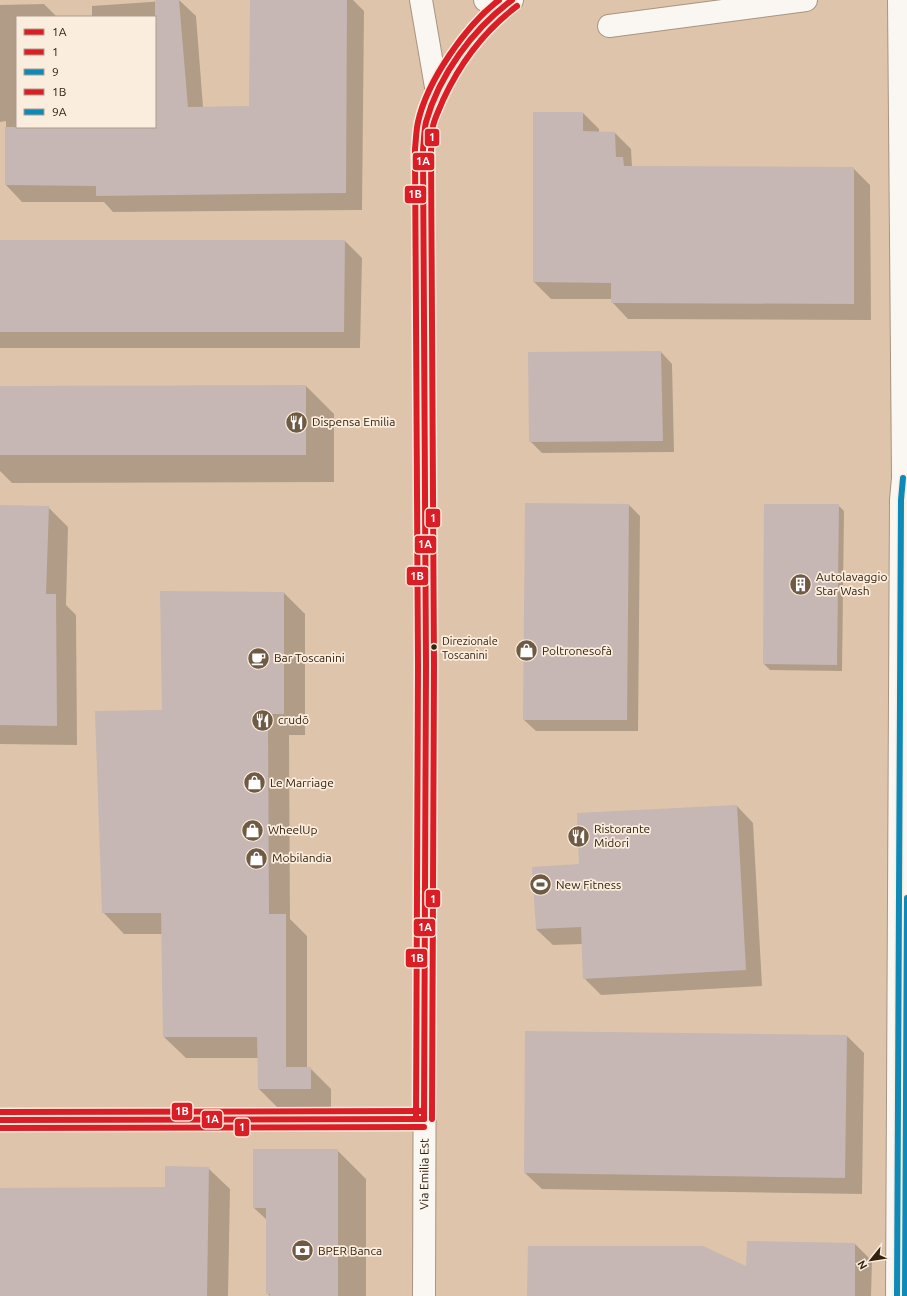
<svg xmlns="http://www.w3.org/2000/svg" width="907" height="1296" font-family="Ubuntu,sans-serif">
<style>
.shadow{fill:#0003}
.building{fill:#c6b6b4}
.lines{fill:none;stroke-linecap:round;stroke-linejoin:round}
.minor-casing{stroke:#a89480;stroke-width:24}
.major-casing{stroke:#a89480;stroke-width:24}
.minor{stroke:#faf6f2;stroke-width:22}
.major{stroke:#faf6f2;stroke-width:22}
.bus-1-casing{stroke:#fbedde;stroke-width:9}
.bus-2-casing{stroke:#fbedde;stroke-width:9}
.bus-3-casing{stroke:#fbedde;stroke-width:9}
.bus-4-casing{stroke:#fbedde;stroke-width:9}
.bus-5-casing{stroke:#fbedde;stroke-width:9}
.bus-1{stroke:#db1e26;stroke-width:6}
.bus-2{stroke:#db1e26;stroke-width:6}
.bus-3{stroke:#0d8ab7;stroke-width:6}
.bus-4{stroke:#db1e26;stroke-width:6}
.bus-5{stroke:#0d8ab7;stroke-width:6}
.bus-dot{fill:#33220e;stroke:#fbedde;stroke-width:1.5}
.labels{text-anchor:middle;stroke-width:3.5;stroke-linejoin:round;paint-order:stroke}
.bus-label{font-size:11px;fill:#33220e;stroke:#fbedde;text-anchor:start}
.poi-label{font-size:12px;fill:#33220e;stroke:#fbedde;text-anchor:start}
.street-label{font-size:12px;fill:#33220e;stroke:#fbedde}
.line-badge{stroke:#fbedde;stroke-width:1.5}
.badge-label{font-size:11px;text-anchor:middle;font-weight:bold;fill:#fff}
</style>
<rect width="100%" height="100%" fill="#dec4aa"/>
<g class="shadow">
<path d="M179,0L196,16L203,107H250L251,0H353L364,11L362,210L113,212L104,202H22L6,185V121L0,122V5L44,4L57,17H17V127H155V17H92V6Z"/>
<path d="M582,112L599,129V132H614L631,149L632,167L853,168L870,185L871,320L628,319L612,302V299H551L534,282Z"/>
<path d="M345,241L362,258L360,348H0V242Z"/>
<path d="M661,352L672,364L674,452L542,453L530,441Z"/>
<path d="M306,386L334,414V482L12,483L0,471V387Z"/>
<path d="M629,505L640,516L638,731H536L524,720Z"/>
<path d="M838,505L844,511L842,671L770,670L764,664Z"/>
<path d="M0,506L48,507L68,527L66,605L76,615L77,745L0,744Z"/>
<path d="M284,593L305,614V735H289L290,919L307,936V1068H310L331,1089V1110H280L259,1089L258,1058H186L164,1037L163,934H124L103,912L163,711Z"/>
<path d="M737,806L753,823L762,986L601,995L584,978L582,944L553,945L536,929L580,865Z"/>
<path d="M847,1036L864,1053L862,1194L542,1189L525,1173Z"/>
<path d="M337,1150L366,1179V1296H270L267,1293V1220L254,1208Z"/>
<path d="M208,1168L230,1189L228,1296H0V1189L166,1188Z"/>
<path d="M855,1244L872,1261L871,1296H528L747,1267Z"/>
</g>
<g class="building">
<path d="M155,0H179L188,107L249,106L250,0H347L346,193L96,196V186L5,185V127H155Z"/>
<path d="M533,112H583V131L615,132L616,157H623L624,166L854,167V304L611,303V283L533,282Z"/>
<path d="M0,240H345L344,332H0Z"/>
<path d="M661,351L663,441L529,442L528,352Z"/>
<path d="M306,385V455H0V386Z"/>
<path d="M525,503L629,504L627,720H523Z"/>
<path d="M764,504H839L837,665L763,664Z"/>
<path d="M0,505L49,506L46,594H56L57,726L0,725Z"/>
<path d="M160,591L284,592V714H268L269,914H286V1067H311V1089H258L257,1037H163L161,913H102L95,711L162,710Z"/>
<path d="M737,805L746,970L583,979L581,927L536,929L532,867L579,864L577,813Z"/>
<path d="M525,1031L847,1035L845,1178L524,1173Z"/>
<path d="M253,1149H338V1296H270V1294H266V1208H253Z"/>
<path d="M165,1166L209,1167L207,1296H0V1188L165,1187Z"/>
<path d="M747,1241L855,1243V1296H527L528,1246H703L746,1266Z"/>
</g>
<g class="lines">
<defs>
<g id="minor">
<path d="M421,0L437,93"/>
<path d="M485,0L505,5"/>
<path d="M609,26L806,0"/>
<path d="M0,1120L424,1119"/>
<path d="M897,1296L901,500L903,478L899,0"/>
</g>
<g id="major">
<path id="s1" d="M424,1296L426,665L423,150C424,141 424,131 426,122C440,78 473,26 512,0"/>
</g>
</defs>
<use href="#minor" class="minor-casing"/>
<use href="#major" class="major-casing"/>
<use href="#minor" class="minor"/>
<use href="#major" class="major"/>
<defs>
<g id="bus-1">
<path d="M424,1119L426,665L423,150C424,141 424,131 426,122C439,75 473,29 512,0"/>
<path d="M0,1120L424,1119"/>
</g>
<g id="bus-2">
<path d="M432,1119L434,665L431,150C432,142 432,134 433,126C435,117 440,108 443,100C460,63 484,31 517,6"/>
<path d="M0,1128L424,1127"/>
</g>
<path id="bus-3" d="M897,1296L901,500L903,478"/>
<g id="bus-4">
<path d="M0,1112L424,1111"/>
<path d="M416,1119L418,665L415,149C416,140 416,131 418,122C427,81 466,25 499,0"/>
</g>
<path id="bus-5" d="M905,1296L907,898"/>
</defs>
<use href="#bus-1" class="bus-1-casing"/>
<use href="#bus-2" class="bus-2-casing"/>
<use href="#bus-3" class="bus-3-casing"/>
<use href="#bus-4" class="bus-4-casing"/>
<use href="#bus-5" class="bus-5-casing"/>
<use href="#bus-1" class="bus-1"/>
<use href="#bus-2" class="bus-2"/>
<use href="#bus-3" class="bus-3"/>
<use href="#bus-4" class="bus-4"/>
<use href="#bus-5" class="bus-5"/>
</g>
<defs>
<symbol id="restaurant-disc" viewBox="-11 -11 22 22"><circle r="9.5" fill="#6f5b45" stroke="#fbedde"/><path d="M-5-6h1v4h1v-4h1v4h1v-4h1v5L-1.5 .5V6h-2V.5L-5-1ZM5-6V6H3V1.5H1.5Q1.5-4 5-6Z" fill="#fff"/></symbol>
<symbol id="building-disc" viewBox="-11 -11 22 22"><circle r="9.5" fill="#6f5b45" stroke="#fbedde"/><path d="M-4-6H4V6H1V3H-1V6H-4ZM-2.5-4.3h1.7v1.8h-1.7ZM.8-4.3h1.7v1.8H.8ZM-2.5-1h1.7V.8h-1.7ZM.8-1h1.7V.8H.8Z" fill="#fff"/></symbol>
<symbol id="shop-disc" viewBox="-11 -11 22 22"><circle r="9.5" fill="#6f5b45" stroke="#fbedde"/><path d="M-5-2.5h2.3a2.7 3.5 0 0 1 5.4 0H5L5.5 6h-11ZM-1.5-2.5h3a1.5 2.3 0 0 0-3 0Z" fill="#fff"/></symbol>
<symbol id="cafe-disc" viewBox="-11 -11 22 22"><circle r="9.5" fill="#6f5b45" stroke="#fbedde"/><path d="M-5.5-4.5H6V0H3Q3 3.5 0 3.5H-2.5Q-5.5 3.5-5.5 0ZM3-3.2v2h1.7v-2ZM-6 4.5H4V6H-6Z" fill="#fff"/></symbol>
<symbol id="stadium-disc" viewBox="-11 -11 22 22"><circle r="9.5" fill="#6f5b45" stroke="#fbedde"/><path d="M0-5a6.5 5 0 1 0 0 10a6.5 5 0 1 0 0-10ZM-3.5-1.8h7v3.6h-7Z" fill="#fff"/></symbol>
<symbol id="bank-disc" viewBox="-11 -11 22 22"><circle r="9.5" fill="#6f5b45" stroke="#fbedde"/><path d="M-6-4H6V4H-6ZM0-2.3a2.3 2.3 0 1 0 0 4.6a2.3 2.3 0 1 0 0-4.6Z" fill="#fff"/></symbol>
</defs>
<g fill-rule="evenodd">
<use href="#restaurant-disc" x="284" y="410" width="25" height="25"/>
<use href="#building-disc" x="788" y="572" width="25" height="25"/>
<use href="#shop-disc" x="514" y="638" width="25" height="25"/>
<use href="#cafe-disc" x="246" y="646" width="25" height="25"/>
<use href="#restaurant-disc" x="250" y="708" width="25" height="25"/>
<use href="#shop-disc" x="242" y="770" width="25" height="25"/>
<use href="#shop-disc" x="240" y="818" width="25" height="25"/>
<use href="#restaurant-disc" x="566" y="824" width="25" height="25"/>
<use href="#shop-disc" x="244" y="846" width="25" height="25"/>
<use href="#stadium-disc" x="528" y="872" width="25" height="25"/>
<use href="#bank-disc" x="290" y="1238" width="25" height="25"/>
</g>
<circle class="bus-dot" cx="434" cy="647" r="3.5"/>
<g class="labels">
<g class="bus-label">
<text x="442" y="645">Direzionale<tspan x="442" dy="14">Toscanini</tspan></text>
</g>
<g class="poi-label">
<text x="312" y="426">Dispensa Emilia</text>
<text x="816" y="581">Autolavaggio<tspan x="816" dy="14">Star Wash</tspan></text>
<text x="542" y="655">Poltronesofà</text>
<text x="274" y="662">Bar Toscanini</text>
<text x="278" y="724">crudō</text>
<text x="270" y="787">Le Marriage</text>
<text x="594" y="833">Ristorante<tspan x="594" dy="14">Midori</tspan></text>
<text x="268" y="834">WheelUp</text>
<text x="272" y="862">Mobilandia</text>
<text x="556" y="889">New Fitness</text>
<text x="318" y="1255">BPER Banca</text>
</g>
<g class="street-label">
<text dy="4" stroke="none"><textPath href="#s1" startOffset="122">Via Emilia Est</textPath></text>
</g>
</g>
<g class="line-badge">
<rect x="424" y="128" width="16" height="19" rx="4" fill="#db1e26"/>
<rect x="412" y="152" width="23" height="19" rx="4" fill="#db1e26"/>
<rect x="404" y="185" width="23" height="19" rx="4" fill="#db1e26"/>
<rect x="425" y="508" width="16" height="20" rx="4" fill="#db1e26"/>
<rect x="414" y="535" width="23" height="19" rx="4" fill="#db1e26"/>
<rect x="406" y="566" width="23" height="20" rx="4" fill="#db1e26"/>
<rect x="425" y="889" width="16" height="19" rx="4" fill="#db1e26"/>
<rect x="413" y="918" width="23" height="19" rx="4" fill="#db1e26"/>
<rect x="405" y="948" width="23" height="20" rx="4" fill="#db1e26"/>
<rect x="171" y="1102" width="22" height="19" rx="4" fill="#db1e26"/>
<rect x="201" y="1110" width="22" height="19" rx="4" fill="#db1e26"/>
<rect x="234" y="1118" width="16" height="19" rx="4" fill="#db1e26"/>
</g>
<g class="badge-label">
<text x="432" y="141">1</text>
<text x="423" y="165">1A</text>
<text x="415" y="198">1B</text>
<text x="433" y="522">1</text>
<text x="425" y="548">1A</text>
<text x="417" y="580">1B</text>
<text x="433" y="903">1</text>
<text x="425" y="931">1A</text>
<text x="417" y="962">1B</text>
<text x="182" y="1115">1B</text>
<text x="212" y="1123">1A</text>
<text x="242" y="1131">1</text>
</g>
<rect x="16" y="16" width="140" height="112" fill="#fbedde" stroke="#ab9c8b"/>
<rect x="24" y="29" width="20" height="6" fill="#db1e26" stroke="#ab9c8b"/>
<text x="52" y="36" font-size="12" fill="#33220e">1A</text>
<rect x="24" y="49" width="20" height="6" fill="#db1e26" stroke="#ab9c8b"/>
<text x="52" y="56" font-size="12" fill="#33220e">1</text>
<rect x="24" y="69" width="20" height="6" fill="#0d8ab7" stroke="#ab9c8b"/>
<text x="52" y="76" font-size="12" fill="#33220e">9</text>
<rect x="24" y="89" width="20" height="6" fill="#db1e26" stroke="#ab9c8b"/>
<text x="52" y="96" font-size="12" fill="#33220e">1B</text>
<rect x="24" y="109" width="20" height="6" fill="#0d8ab7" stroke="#ab9c8b"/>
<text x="52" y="116" font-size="12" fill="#33220e">9A</text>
<g transform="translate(871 1260) rotate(240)" stroke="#fbedde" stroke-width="3" paint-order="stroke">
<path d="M0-3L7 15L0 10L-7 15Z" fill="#33220e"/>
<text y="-6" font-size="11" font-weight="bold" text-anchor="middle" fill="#33220e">N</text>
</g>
</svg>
